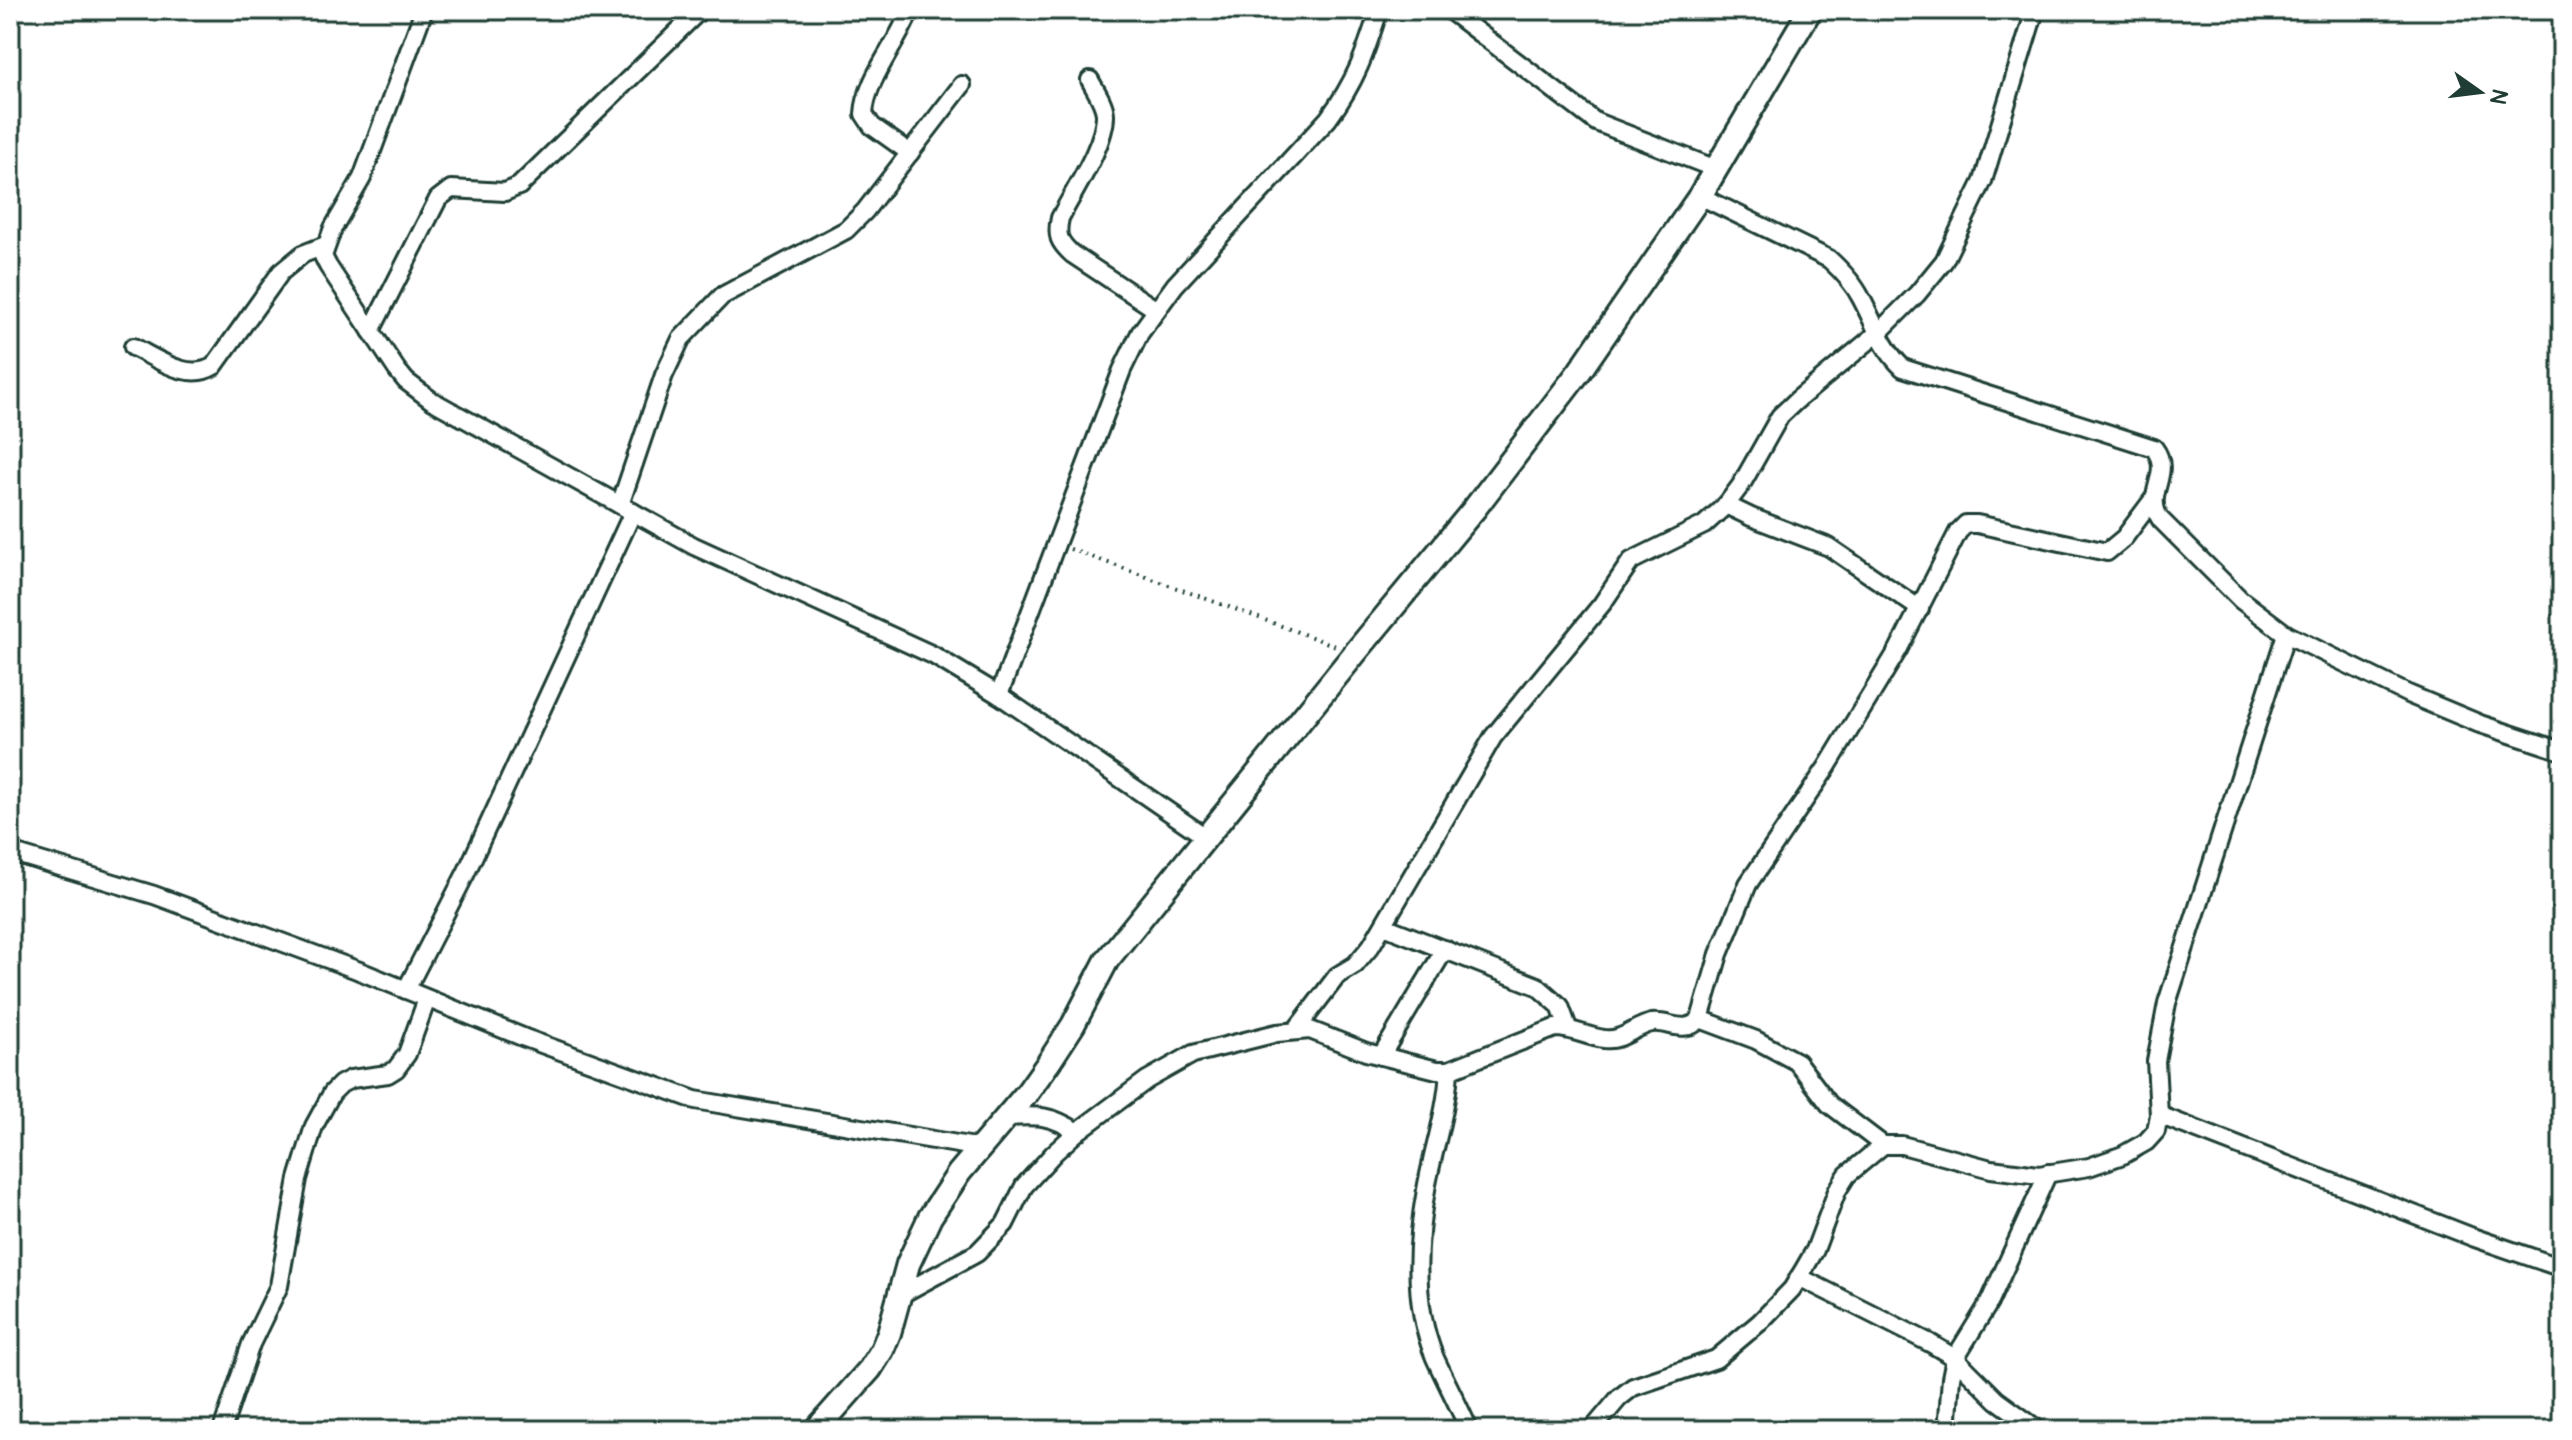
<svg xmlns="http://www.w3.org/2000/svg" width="2572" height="1440" font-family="Pangolin,sans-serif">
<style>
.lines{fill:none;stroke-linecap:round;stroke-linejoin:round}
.street-casing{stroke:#1f3d34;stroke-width:22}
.secondary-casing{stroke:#1f3d34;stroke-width:28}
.path{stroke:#1f3d34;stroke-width:4;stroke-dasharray:2 6;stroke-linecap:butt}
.street{stroke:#fff;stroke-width:16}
.secondary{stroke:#fff;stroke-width:22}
</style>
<rect width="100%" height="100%" fill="#fff"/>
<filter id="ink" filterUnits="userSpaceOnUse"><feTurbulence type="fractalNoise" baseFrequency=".0125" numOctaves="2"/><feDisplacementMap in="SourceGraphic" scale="16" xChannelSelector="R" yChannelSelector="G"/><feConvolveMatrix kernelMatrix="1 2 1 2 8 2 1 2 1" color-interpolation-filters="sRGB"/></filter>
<g filter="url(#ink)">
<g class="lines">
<defs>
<g id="street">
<path d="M424,10L362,178L333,228L323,256L328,266L397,370L406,381L431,400L694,546L933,655L999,695L1207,838"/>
<path d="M904,10L906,20C892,51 866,81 864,114L872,126L910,153"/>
<path d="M1449,10L1596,122L1716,169"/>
<path d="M1090,80C1095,90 1104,102 1105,114C1106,144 1073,192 1060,218C1056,236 1059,242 1072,254L1155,309"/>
<path d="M1700,196L1829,259C1841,270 1853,282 1861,298C1875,324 1881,347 1903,368L2154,448C2174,474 2142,494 2161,520L2241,600L2286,634L2408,694L2480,724L2562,751"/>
<path d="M371,331L438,199L451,189L505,192L519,186L700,10"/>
<path d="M133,347C158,359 188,382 214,366L281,272L303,254L326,245"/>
<path d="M620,505L664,375L681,339L722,296L846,230L865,211L962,85"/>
<path d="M1726,505L1751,517L1829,547L1920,609"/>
<path d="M999,695L1122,370L1140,333L1175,285L1328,119C1356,81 1365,54 1379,10"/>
<path d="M10,852L154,895L357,970L525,1038L695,1100L981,1148"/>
<path d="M1384,926L1537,986L1560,1006L1568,1028"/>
<path d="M406,990L466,873L633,512"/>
<path d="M1700,1019L1756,1040L1797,1062L1829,1104L1883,1145"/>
<path d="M1296,1030L1337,976L1355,965L1371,946L1493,737L1602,604L1631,561L1704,525L1726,505L1741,485L1780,416L1797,400L1878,333L1917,294L1944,261L1983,181L2035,10"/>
<path d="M1381,1056L1445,949"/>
<path d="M1449,1070C1447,1112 1433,1149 1426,1190C1416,1244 1413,1306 1435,1358C1446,1382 1459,1406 1469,1430"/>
<path d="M2159,1115L2475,1238L2562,1268"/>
<path d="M1008,1117C1037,1115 1052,1115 1077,1132"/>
<path d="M1799,1277L1930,1343L1955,1358L1997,1400L2037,1429"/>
<path d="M900,1295L977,1253L1005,1224L1024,1186L1054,1153L1077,1132L1147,1080L1193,1054L1277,1033L1310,1030L1366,1052L1437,1070H1449L1555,1028C1573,1028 1587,1037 1604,1039C1622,1042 1635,1026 1652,1023C1670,1021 1685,1035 1700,1019L1719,954L1748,884L1827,767L1898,650L1958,532L1966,524H1977L2107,552L2124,538L2154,498"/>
<path d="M222,1430L251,1344L279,1286L298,1179L314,1126L332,1093L341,1084L351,1079L388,1074L396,1069L407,1054L427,999"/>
<path d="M1592,1430L1619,1398L1633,1387L1716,1359L1760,1322L1792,1289L1804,1269L1815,1250L1837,1191L1847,1175L1883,1145H1902L1991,1169L2039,1175L2089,1167L2123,1155L2146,1142L2156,1131L2159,1115L2156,1061L2167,1003L2286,634"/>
<path d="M1947,1430L1951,1378L1955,1358L1989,1303L2048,1173"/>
</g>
<path id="secondary" d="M816,1430L870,1369L882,1350L889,1333L908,1264L930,1217L959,1173L1027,1093L1049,1062L1073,1025L1107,960L1355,653L1475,508L1579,372L1700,196L1810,10"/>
</defs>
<use href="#street" class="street-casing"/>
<use href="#secondary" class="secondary-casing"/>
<path class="path" d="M1070,549L1336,646"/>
<use href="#street" class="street"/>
<use href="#secondary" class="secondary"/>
</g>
</g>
<rect width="2572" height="1440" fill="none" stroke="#fff" stroke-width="40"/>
<rect x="20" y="20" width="2532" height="1400" fill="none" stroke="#1f3d34" stroke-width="3" filter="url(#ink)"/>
<g transform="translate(2480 92) rotate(104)" stroke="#ffffff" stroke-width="6" paint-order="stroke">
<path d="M0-6L14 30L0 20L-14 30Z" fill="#1f3d34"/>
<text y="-12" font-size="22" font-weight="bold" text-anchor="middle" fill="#1f3d34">N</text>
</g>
</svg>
